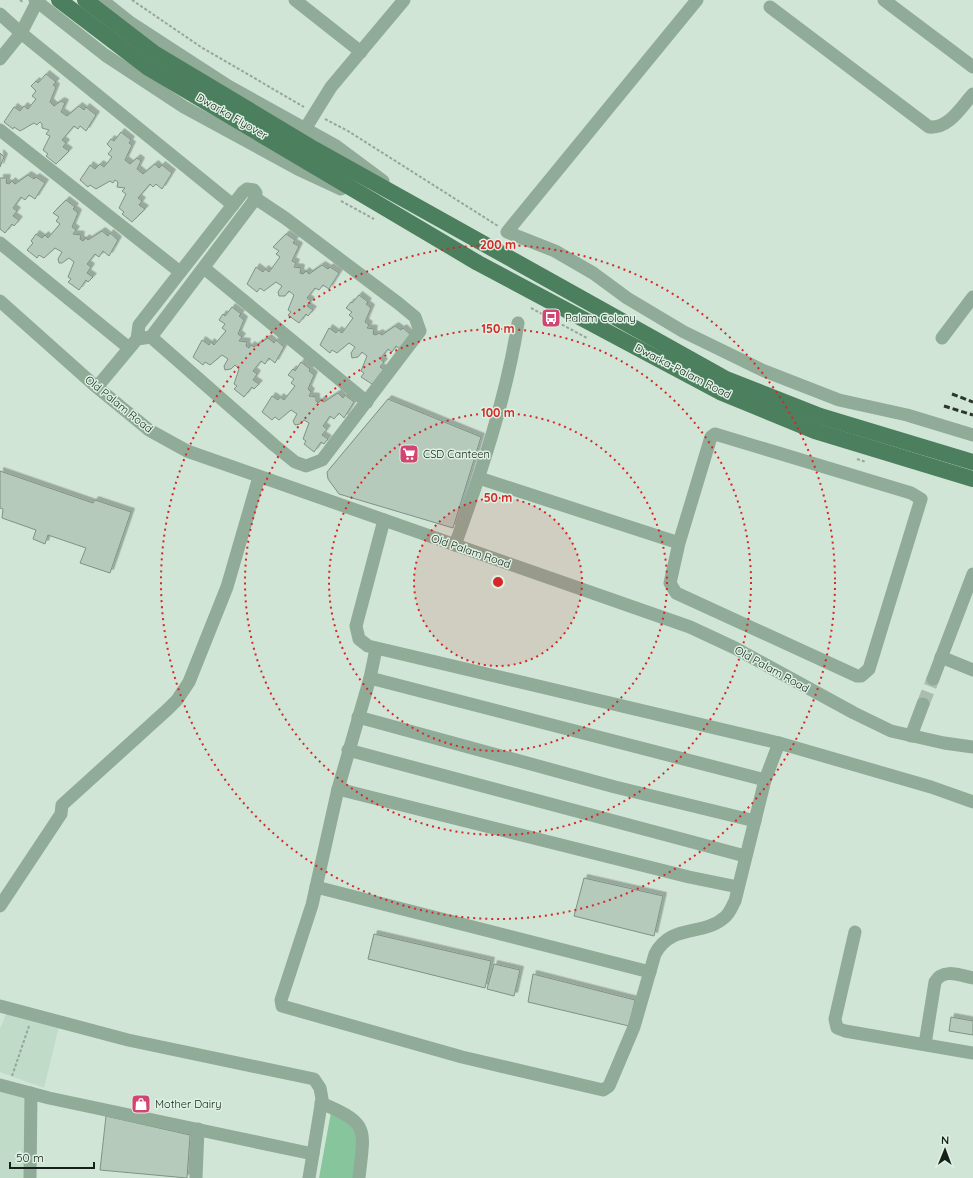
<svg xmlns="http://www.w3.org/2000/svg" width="973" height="1178" font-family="Quicksand,sans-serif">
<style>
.built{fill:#c0dbc8}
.green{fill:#87c69c}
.building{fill:#b6cabb;stroke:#7f9285;filter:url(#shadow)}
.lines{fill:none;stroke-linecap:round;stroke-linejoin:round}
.minor-tunnel{stroke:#abbdb0;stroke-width:13;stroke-dasharray:13 6;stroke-linecap:butt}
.path{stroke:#95a69a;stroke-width:2;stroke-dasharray:3 2;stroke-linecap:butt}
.minor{stroke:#90ab98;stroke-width:13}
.major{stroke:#4b7f5d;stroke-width:16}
.rail{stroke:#2b342e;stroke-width:3;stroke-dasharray:6 3;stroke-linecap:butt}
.ring{fill:none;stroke:#d62828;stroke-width:2;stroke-dasharray:2 4}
.labels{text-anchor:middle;stroke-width:3;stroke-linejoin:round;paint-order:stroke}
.street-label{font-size:11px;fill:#171f1a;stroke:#ddf2e3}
.poi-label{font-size:11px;fill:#171f1a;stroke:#ddf2e3;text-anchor:start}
.centre{fill:#d62828;stroke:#ddf2e3;stroke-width:2}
.ring-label{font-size:12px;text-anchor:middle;font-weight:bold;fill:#d62828;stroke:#ddf2e3;stroke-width:3;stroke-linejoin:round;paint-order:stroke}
</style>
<defs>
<filter id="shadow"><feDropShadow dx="3.5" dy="-3.5" stdDeviation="0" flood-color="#0004"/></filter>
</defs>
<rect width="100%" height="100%" fill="#d0e5d6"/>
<g class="built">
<path d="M6,1014L59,1026L44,1088L0,1072V1029Z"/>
<path d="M0,1089L25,1095L24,1178H0Z"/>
</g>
<path class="green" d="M331,1112L340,1115L360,1135L355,1178H319Z"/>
<g class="building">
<path d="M46,74L56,82L53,85L56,87L50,102L54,106L61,101L65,103L61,112L67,116L79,106L84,110L86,107L96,115L86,131L80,126L78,129L74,126L62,140L66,143L63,147L69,151L56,164L46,156L48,154L43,150L50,136L46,134L49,130L42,128V124L40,122L37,125L34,123L20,131L14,127L13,129L4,122L14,107L20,111L24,106L28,109L36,99L32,96L36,91L31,86L36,81L38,83Z"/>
<path d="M121,132L131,140L129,143L132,145L125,160L130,164L137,158L141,161L137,169L143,174L155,164L159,168L162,165L172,173L162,189L156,184L153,187L150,184L138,198L142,201L139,205L145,209L132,222L122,214L124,212L119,208L126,194L122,191L125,188L117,187L118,182L115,180L113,183L110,181L96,189L90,185L88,187L80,180L90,165L95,169L100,164L104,167L112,157L108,154L112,149L107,144L111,139L114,141Z"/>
<path d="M0,153L4,157L0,167Z"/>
<path d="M28,175L34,179L36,177L45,183L35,199L29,195L25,200L21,197L13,208L17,211L13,216L19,220L14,226L12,224L5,233L0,229V178H7L6,183L9,184L12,181L15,184Z"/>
<path d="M66,200L75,207L73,209L78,213L72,227L76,230L73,234L81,235L80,239L83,241L86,238L88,240L102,231L108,236L110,233L118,240L109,256L103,251L99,257L95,254L87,264L91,267L87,273L93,277L88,282L86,280L79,290L68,282L71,279L68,277L74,262L69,258L62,263H59L58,259L62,252L55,248L44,258L39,255L37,258L27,250L33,243L31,241L36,234L42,238L45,235L48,238L60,224L56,221L59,217L53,213Z"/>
<path d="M286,234L295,240L293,243L299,246L292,261L296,263L294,267L301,268L300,273L303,274L306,271L309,274L322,265L328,269L330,267L339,273L329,289L323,285L319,290L315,288L307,298L311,301L307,306L313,310L308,316L306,314L299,323L288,315L291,312L288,310L294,295L289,291L285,296H279L278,292L282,286L276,282L264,291L260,288L257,292L247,284L256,267L263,272L265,269L269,272L280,257L276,254L279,251L273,247Z"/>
<path d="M359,295L368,302L366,304L371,308L365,322L369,325L367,328L374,329L373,334L376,335L379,333L382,335L395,326L401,330L403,328L411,335L402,350L396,346L392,352L388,349L380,359L384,362L380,367L386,371L372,384L361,377L364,373L361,371L367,356L362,352L358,357L352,358L351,353L355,347L349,343L337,353L332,350L330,353L320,345L329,328L336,333L338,330L342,333L353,318L349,315L352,312L346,308L351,302L352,303Z"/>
<path d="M232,307L241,314L239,316L244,320L238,334L242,337L239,341L247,342L246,346L249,348L251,345L254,347L268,338L274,343L276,340L284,347L275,363L269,358L265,364L261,361L253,371L257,374L253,380L259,384L254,389L252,387L244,397L234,389L237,386L234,384L239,369L235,365L231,369L225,370L224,366L228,359L222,355L210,365L205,362L203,365L193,357L202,340L209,345L211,342L214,345L226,331L222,328L225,324L219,320L223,314L225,316Z"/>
<path d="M301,362L310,369L309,371L314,375L308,389L311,392L309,396L316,397V401L318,403L321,400L324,402L338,393L343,398L345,395L354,402L344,418L339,413L334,419L330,416L323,426L327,429L322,435L328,439L324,444L321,442L314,452L304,444L306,441L303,439L309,423L304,420L300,424L295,425L293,421L297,414L291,410L279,420L275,417L272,420L262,412L272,396L278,400L280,397L284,400L295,386L291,383L294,379L288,375L293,369L295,371Z"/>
<path d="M388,399L481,437L453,528L339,494L328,479L327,472Z"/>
<path d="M0,471L93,503L95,500L131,512L110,573L80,563L86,548L48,535L45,544L33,539L36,530L2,518L3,509L0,508Z"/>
<path d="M584,878L663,896L654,936L574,916Z"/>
<path d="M374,934L491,961L485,988L368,959Z"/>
<path d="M494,964L520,970L514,996L487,989Z"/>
<path d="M533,974L635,1000L629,1026L528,1002Z"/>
<path d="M951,1017L973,1021V1035L949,1031Z"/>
<path d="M106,1116L190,1135L187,1178L100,1170Z"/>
</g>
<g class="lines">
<path class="minor-tunnel" d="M923,704L933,679"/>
<g class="path">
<path d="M20,0L24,3"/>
<path d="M132,0L201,47L304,107"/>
<path d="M325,119L348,131L498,226"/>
<path d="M341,201L374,219"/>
<path d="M531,308L587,338"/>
<path d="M857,459L866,462"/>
<path d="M12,1076L29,1026"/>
</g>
<g class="minor">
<path d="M35,0L105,55L184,107L298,169L341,189"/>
<path d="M102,0L131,23L228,86L336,146L383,181"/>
<path d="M295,0L361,52"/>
<path d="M697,0L507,232L555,251L593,273L627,298L684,332L762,370L839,400L907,415L973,435"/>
<path d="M884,0L973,67"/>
<path d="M770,7L929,127C949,129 961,107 973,94"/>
<path d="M0,14L21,33L37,2"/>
<path d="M0,59L21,33L233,205"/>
<path d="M305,129L331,87L404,0"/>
<path d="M0,130L180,272"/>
<path d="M0,243L129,348"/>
<path d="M204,268L367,402"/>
<path d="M0,301L93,384L149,430L187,451L690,627L735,648L854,713L891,731L944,743L973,747"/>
<path d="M151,337L274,445L295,462L306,466L322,460L420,331L415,317L398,303L285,218L255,198"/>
<path d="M942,338L973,297"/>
<path d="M97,387L137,339L139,325L243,192L247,189L254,190L256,193L253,202L151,337L137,339"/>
<path d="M479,478L679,543L711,437L715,434L911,493L921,499L869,669L861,676H857L676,593L670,583L679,543"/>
<path d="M455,545C481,473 506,399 518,323"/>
<path d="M376,649L370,678L338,789L689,877L738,887"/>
<path d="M941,657L973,670"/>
<path d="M370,678L765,780"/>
<path d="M933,679L973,574"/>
<path d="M358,717L615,787L755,821"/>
<path d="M911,736L923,704"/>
<path d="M779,743L931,787L973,802"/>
<path d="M348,750L745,856"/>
<path d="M338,789L312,905L281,1000L282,1006L462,1057L603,1090L609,1086L634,1027L655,954C671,923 703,937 725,917C730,913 732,906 735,901L765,780L779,743L368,646L359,639L356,626L384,520"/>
<path d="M316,887L650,972"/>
<path d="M0,906L61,814L62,805L168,709L177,700L189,682L227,587L259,477"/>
<path d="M855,932L835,1019L837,1028L845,1031L973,1053"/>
<path d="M0,1006L128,1040L314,1079L320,1088L322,1099L309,1178"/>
<path d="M925,1044L935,982C943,968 959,975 973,978"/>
<path d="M0,1085L49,1098L313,1154"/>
<path d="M321,1103C371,1124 364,1129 359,1178"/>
<path d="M30,1178L31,1093"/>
<path d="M196,1178L198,1129"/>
</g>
<g class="major">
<path d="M59,0L147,67L478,263L720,392L815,431L973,479"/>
<path d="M85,0L154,53L314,149L726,379L820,416L973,462"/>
</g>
<g class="rail">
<path d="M952,394L973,402"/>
<path d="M944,406L973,415"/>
</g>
</g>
<circle cx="498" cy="582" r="84" fill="#d62828" fill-opacity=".12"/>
<g class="ring">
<circle cx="498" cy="582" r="84"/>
<circle cx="498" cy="582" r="169"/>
<circle cx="498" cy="582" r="253"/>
<circle cx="498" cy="582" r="337"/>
</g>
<defs>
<symbol id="bus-square" viewBox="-11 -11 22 22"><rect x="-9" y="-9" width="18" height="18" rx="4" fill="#d24573" stroke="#ddf2e3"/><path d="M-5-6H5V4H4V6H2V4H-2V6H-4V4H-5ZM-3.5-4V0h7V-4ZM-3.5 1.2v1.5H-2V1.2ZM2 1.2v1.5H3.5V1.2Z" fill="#fff"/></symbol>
<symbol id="supermarket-square" viewBox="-11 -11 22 22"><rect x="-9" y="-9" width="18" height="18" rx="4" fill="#d24573" stroke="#ddf2e3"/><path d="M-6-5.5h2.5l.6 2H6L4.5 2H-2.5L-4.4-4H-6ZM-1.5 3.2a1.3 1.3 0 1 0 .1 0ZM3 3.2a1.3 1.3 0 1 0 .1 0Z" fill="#fff"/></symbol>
<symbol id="shop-square" viewBox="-11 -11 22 22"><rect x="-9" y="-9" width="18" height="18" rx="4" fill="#d24573" stroke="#ddf2e3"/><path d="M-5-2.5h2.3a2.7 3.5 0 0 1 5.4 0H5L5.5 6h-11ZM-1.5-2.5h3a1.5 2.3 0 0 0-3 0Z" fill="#fff"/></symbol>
</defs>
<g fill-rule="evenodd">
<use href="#bus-square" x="540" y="307" width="22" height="22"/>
<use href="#supermarket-square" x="398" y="443" width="22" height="22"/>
<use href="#shop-square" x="130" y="1093" width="22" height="22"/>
</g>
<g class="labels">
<g class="street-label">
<text transform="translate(232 116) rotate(30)" y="4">Dwarka Flyover</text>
<text transform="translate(683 371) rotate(27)" y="4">Dwarka-Palam Road</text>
<text transform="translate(119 404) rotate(39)" y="4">Old Palam Road</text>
<text transform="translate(471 551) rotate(19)" y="4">Old Palam Road</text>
<text transform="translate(772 669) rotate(29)" y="4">Old Palam Road</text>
</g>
<g class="poi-label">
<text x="565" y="322">Palam Colony</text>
<text x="423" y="458">CSD Canteen</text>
<text x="155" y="1108">Mother Dairy</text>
</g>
</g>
<circle cx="498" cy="582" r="6" class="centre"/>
<g class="ring-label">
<text x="498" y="249">200 m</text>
<text x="498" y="333">150 m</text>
<text x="498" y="417">100 m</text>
<text x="498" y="502">50 m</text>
</g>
<g transform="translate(945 1150) rotate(1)" stroke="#ddf2e3" stroke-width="3" paint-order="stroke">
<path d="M0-3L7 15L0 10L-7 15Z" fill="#171f1a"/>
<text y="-6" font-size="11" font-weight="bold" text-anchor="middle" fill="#171f1a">N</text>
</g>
<path d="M10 1162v6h84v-6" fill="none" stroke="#171f1a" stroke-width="2"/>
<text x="16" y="1162" font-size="12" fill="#171f1a" stroke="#ddf2e3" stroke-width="3" paint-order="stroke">50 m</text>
</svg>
